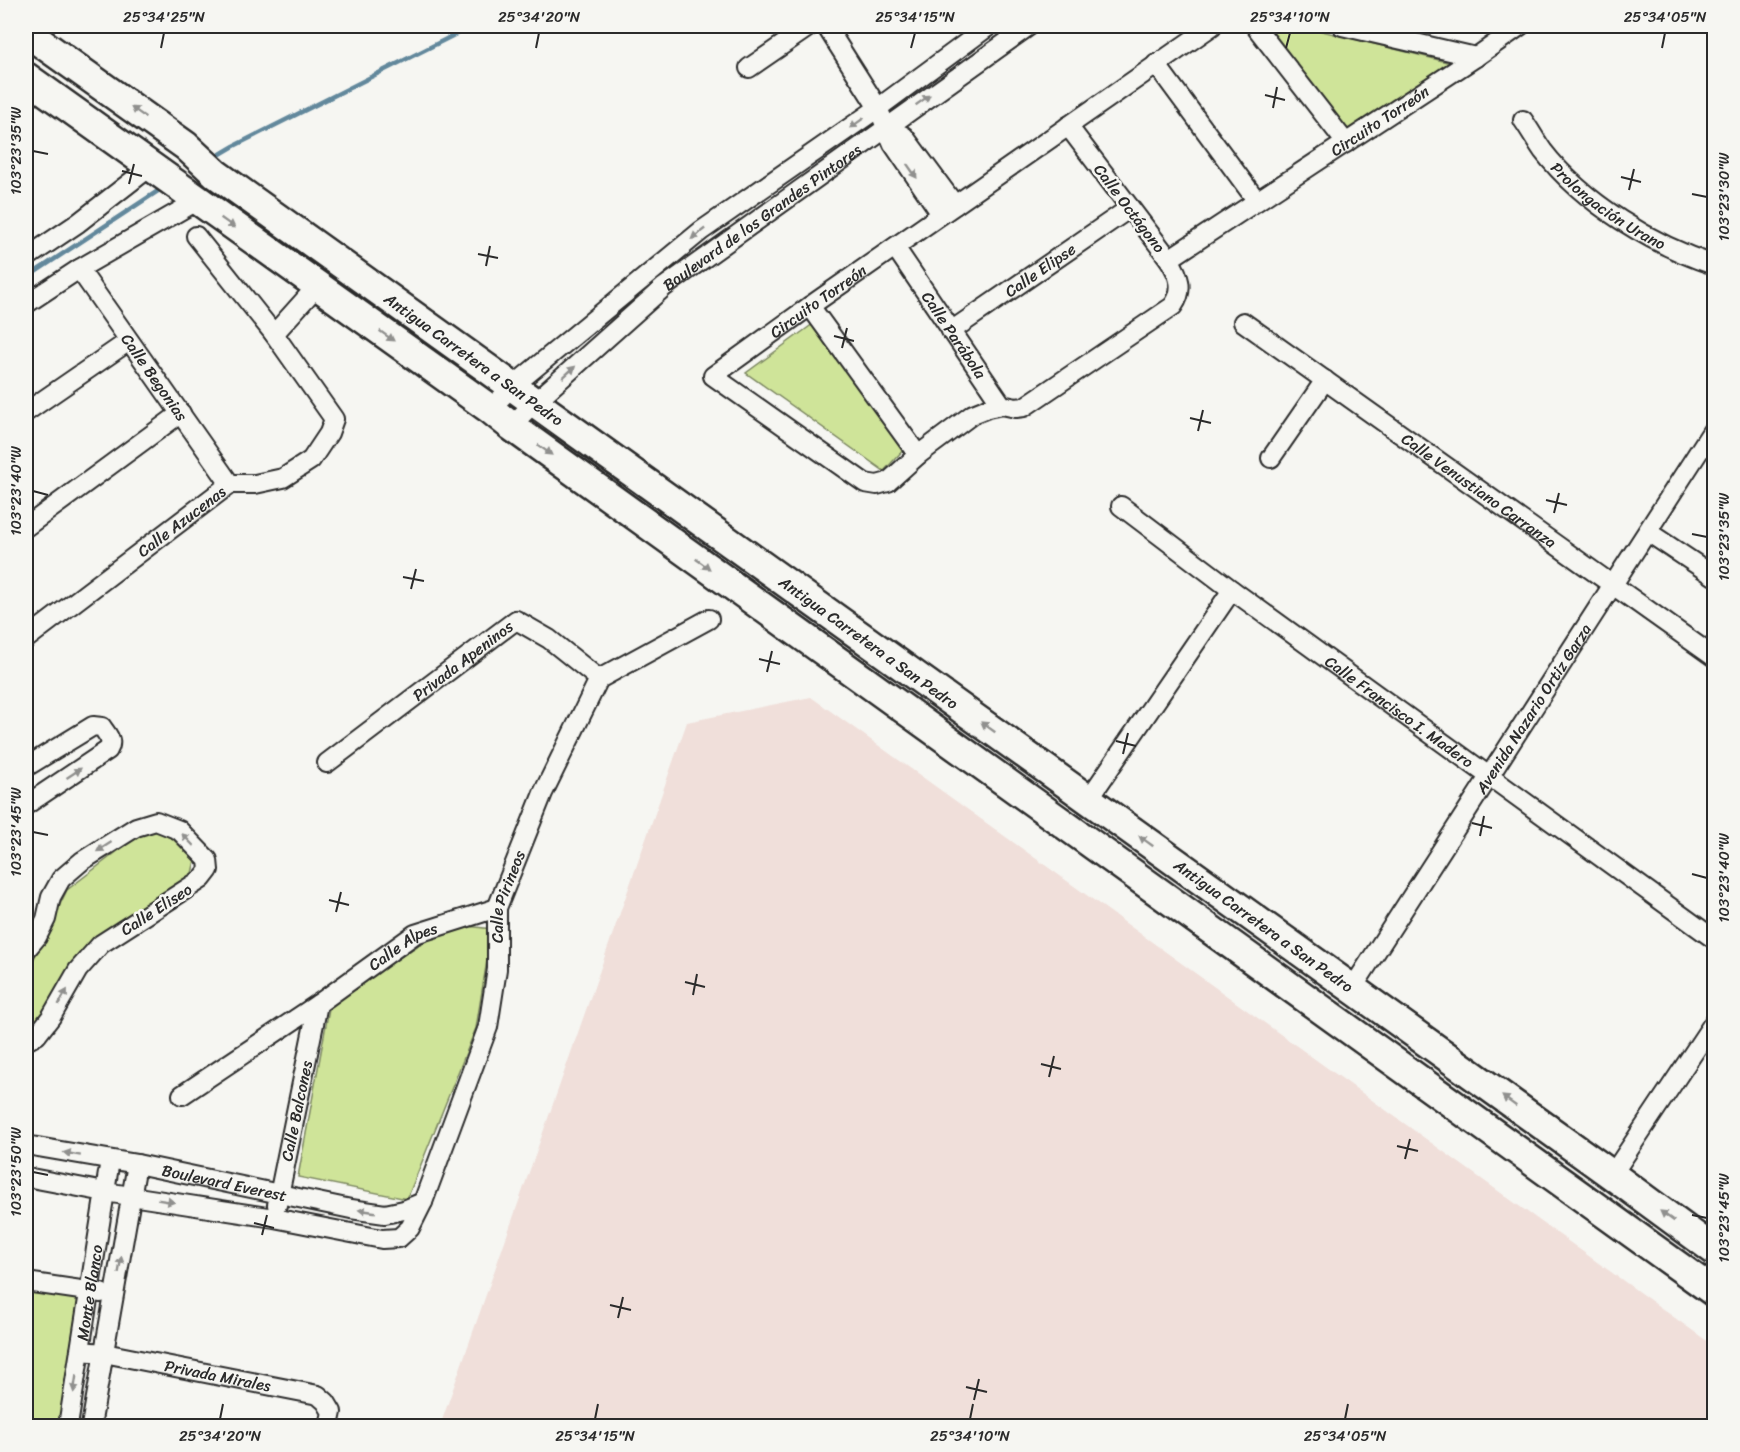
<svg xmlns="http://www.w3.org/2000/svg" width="1740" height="1452" font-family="Sriracha,sans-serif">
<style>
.built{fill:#f0dfda}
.park{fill:#cfe499;stroke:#7d8862;stroke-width:1.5}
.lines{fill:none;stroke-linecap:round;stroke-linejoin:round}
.stream{stroke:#62889c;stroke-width:4.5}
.minor-casing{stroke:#2b2b2b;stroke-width:22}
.primary-casing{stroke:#2b2b2b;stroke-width:33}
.minor{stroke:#f6f6f2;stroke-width:18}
.primary{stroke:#f6f6f2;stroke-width:28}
.oneway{fill:#90908e}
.ticks{fill:none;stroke:#2b2b2b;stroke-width:2}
.labels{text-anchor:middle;stroke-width:5;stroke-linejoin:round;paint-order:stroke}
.street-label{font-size:16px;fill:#2b2b2b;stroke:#f6f6f2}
.neatline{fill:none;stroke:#2b2b2b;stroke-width:2}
.ticks-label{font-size:15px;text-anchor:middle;fill:#2b2b2b}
</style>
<rect width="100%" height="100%" fill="#f6f6f2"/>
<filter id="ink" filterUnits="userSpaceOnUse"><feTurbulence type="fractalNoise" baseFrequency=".0167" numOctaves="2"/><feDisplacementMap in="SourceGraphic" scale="12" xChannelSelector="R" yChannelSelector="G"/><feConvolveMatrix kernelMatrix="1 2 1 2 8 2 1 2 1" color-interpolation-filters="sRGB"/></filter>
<g filter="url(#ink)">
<path class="built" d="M811,697L1714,1346V1426H440L687,722Z"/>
<g class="park">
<path d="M1262,26H1302L1451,63L1346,131Z"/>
<path d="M817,321L905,448L884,471L746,373Z"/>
<path d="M157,831L173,839L195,860L191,878L97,940L33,1028L26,1031V972L29,969L67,890L140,834Z"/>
<path d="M467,926L492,929L476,1028L407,1199L298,1177L330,1003L428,939Z"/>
<path d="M26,1291L78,1299L59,1426H26Z"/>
</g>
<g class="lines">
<g class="stream">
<path d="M212,159L234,146L472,26"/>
<path d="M26,278L164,187"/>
</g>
<defs>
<g id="minor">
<path d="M826,26L878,108L893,144L941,214"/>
<path d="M1255,26L1346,143"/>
<path d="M1342,26L1476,57"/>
<path d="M1156,64L1257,201"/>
<path d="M749,68L810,26"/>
<path id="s1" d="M1523,120C1530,130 1536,141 1543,151C1583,203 1653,245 1714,265"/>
<path d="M886,127L904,136L955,205"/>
<path id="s2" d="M895,247L1002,405L1016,408L1024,407L1173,306C1185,289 1179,275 1169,259L1068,126"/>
<path d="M26,258L78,223L150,167"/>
<path id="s3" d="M1169,259L1476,57L1520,26"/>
<path id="s4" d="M79,269L230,484"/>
<path d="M26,304L79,269L197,201"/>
<path d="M810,306L918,455"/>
<path id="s5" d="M1243,322L1714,657"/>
<path id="s6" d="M951,331L1130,208"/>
<path d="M274,334L317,286"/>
<path id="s7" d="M1002,405L988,408L973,414L918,455L888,482L877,485L865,483L713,376L810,306L1212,26"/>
<path d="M490,409L513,386L701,231L878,108L989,26"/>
<path d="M26,412L129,341"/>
<path id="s8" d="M511,426L535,402L664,287L1029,26"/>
<path d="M1271,458L1325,380"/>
<path id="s9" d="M1121,506L1232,590L1714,939"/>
<path d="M26,527L181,413"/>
<path d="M1648,532L1714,576"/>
<path id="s10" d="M26,639L230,484H255L283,478L311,460L329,433L334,419L274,334L196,236"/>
<path id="s11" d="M327,763L516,620L549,639L599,679"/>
<path d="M26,767L93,726L102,727C107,735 114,740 108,750L26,805"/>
<path d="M1088,800L1232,590"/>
<path d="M26,950L37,937L46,919L51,897L61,879L82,861L136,827L156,821L179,830L208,860L209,870L202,879L101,944L78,970L51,1017L37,1035L26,1041"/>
<path id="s12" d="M1352,989L1714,428"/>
<path id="s13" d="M182,1095L318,1004L415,934L497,908"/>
<path id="s14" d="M26,1145L137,1164L351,1209L385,1214L404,1210L423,1202"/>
<path d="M1612,1175L1714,1022"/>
<path id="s15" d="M26,1177L105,1192L274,1218L382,1239L399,1238L410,1228L423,1202L488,1027L497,969V908L543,793L599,679L709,619"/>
<path id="s16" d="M277,1205L318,1004"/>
<path d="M26,1282L101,1293"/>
<path id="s17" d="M80,1351L104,1353L318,1395L326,1402L332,1412L329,1426"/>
<path id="s18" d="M68,1426L110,1160"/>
<path d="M91,1426L137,1164"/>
</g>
<g id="primary">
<path id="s19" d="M26,32L186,146L216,174L1612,1175L1714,1250"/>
<path d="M26,77L490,409L511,426L1714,1292"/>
</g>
</defs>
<use href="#minor" class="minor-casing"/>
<use href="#primary" class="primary-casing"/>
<use href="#minor" class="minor"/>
<use href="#primary" class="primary"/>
</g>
<defs><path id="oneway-solid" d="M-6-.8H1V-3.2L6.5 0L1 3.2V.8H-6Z" transform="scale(1.5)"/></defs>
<g class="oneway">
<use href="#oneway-solid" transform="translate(923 100) rotate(-35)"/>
<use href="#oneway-solid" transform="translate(138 112) rotate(-145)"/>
<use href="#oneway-solid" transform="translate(857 123) rotate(145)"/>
<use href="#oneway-solid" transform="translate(912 171) rotate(55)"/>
<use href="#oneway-solid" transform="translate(228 223) rotate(35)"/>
<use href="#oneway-solid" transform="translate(698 234) rotate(142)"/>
<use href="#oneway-solid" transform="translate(387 336) rotate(35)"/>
<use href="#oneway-solid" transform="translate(569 372) rotate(-42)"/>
<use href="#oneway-solid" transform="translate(545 450) rotate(36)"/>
<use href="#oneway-solid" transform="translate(703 564) rotate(36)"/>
<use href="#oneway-solid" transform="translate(988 727) rotate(-144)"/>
<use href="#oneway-solid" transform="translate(74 773) rotate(-34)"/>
<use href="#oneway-solid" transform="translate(188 840) rotate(-134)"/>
<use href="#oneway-solid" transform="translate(1146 841) rotate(-144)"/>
<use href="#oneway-solid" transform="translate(104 847) rotate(147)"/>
<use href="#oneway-solid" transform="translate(63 997) rotate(-60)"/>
<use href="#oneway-solid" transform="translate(1509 1101) rotate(-144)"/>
<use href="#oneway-solid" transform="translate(72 1154) rotate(-170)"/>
<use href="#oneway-solid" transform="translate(166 1201) rotate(9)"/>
<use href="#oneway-solid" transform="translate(367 1211) rotate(-172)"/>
<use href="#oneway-solid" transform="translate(1667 1216) rotate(-144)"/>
<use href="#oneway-solid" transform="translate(120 1265) rotate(-80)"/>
<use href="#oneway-solid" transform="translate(75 1384) rotate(99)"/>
</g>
</g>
<path class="ticks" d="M161,48L164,33M536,48L539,33M911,48L915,33M1286,48L1290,33M1662,48L1665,33M1265,95L1285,100M1273,108L1277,87M33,151L48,154M122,171L142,176M1621,177L1641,182M129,184L134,164M1629,190L1634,169M1692,194L1707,197M478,254L498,258M486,266L490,246M834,336L854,341M842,348L847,328M1190,418L1211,423M1198,431L1203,410M33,491L48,495M1546,500L1567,505M1554,513L1559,493M1692,534L1707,537M403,577L424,581M411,589L416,569M759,659L780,664M767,672L772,651M1116,741L1136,746M1123,754L1128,733M1472,823L1492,828M33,832L48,835M1480,836L1484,816M1692,874L1707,878M329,900L349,905M336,912L341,892M685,982L705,987M693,995L697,974M1041,1064L1061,1069M1049,1077L1054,1056M1397,1146L1418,1151M1405,1159L1410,1139M33,1172L48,1175M1692,1215L1707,1218M254,1223L274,1228M262,1235L267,1215M610,1305L631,1310M618,1318L623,1297M966,1387L987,1392M974,1400L979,1379M220,1419L223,1404M595,1419L598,1404M970,1419L973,1404M1345,1419L1348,1404"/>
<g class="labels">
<g class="street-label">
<text dy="6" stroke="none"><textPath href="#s3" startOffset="252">Circuito Torreón</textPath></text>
<text dy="6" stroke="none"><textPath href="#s1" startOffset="123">Prolongación Urano</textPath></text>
<text transform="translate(1130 208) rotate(53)" y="6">Calle Octágono</text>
<text dy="6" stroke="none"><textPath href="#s8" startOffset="327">Boulevard de los Grandes Pintores</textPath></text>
<text dy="6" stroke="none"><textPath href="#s6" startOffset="108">Calle Elipse</textPath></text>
<text dy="6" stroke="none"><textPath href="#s7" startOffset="478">Circuito Torreón</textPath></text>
<text dy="6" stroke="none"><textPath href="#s2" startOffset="106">Calle Parábola</textPath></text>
<text dy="6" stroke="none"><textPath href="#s19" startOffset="555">Antigua Carretera a San Pedro</textPath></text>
<text dy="6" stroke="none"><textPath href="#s4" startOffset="132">Calle Begonias</textPath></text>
<text dy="6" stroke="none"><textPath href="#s5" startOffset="290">Calle Venustiano Carranza</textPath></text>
<text dy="6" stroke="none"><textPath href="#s10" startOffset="195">Calle Azucenas</textPath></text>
<text dy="6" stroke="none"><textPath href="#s19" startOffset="1041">Antigua Carretera a San Pedro</textPath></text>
<text dy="6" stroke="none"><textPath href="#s11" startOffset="170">Privada Apeninos</textPath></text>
<text dy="6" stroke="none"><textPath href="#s12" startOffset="334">Avenida Nazario Ortiz Garza</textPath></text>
<text dy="6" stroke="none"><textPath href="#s9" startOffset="346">Calle Francisco I. Madero</textPath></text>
<text dy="6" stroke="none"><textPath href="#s15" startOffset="742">Calle Pirineos</textPath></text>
<text transform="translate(156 909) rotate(-33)" y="6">Calle Eliseo</text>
<text dy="6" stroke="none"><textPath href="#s19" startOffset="1527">Antigua Carretera a San Pedro</textPath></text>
<text dy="6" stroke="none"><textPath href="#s13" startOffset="267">Calle Alpes</textPath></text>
<text dy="6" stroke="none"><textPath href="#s16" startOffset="96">Calle Balcones</textPath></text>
<text dy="6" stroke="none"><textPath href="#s14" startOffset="202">Boulevard Everest</textPath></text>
<text dy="6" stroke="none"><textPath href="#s18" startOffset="135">Monte Blanco</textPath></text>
<text dy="6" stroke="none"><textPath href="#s17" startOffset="140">Privada Mirales</textPath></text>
</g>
</g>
<rect width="1740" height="1452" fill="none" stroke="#f6f6f2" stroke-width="66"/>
<rect x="33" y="33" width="1674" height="1386" class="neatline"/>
<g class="ticks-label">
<text x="164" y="22">25°34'25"N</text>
<text x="539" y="22">25°34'20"N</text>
<text x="915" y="22">25°34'15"N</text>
<text x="1290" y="22">25°34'10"N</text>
<text x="1665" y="22">25°34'05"N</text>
<text transform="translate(16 151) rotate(-90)" y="5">103°23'35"W</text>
<text transform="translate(1724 197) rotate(-90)" y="5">103°23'30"W</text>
<text transform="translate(16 491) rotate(-90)" y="5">103°23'40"W</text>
<text transform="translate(1724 537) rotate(-90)" y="5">103°23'35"W</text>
<text transform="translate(16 832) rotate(-90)" y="5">103°23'45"W</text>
<text transform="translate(1724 878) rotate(-90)" y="5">103°23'40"W</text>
<text transform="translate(16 1172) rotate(-90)" y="5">103°23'50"W</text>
<text transform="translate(1724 1218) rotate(-90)" y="5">103°23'45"W</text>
<text x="220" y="1441">25°34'20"N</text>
<text x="595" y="1441">25°34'15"N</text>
<text x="970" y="1441">25°34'10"N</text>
<text x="1345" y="1441">25°34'05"N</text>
</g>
</svg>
